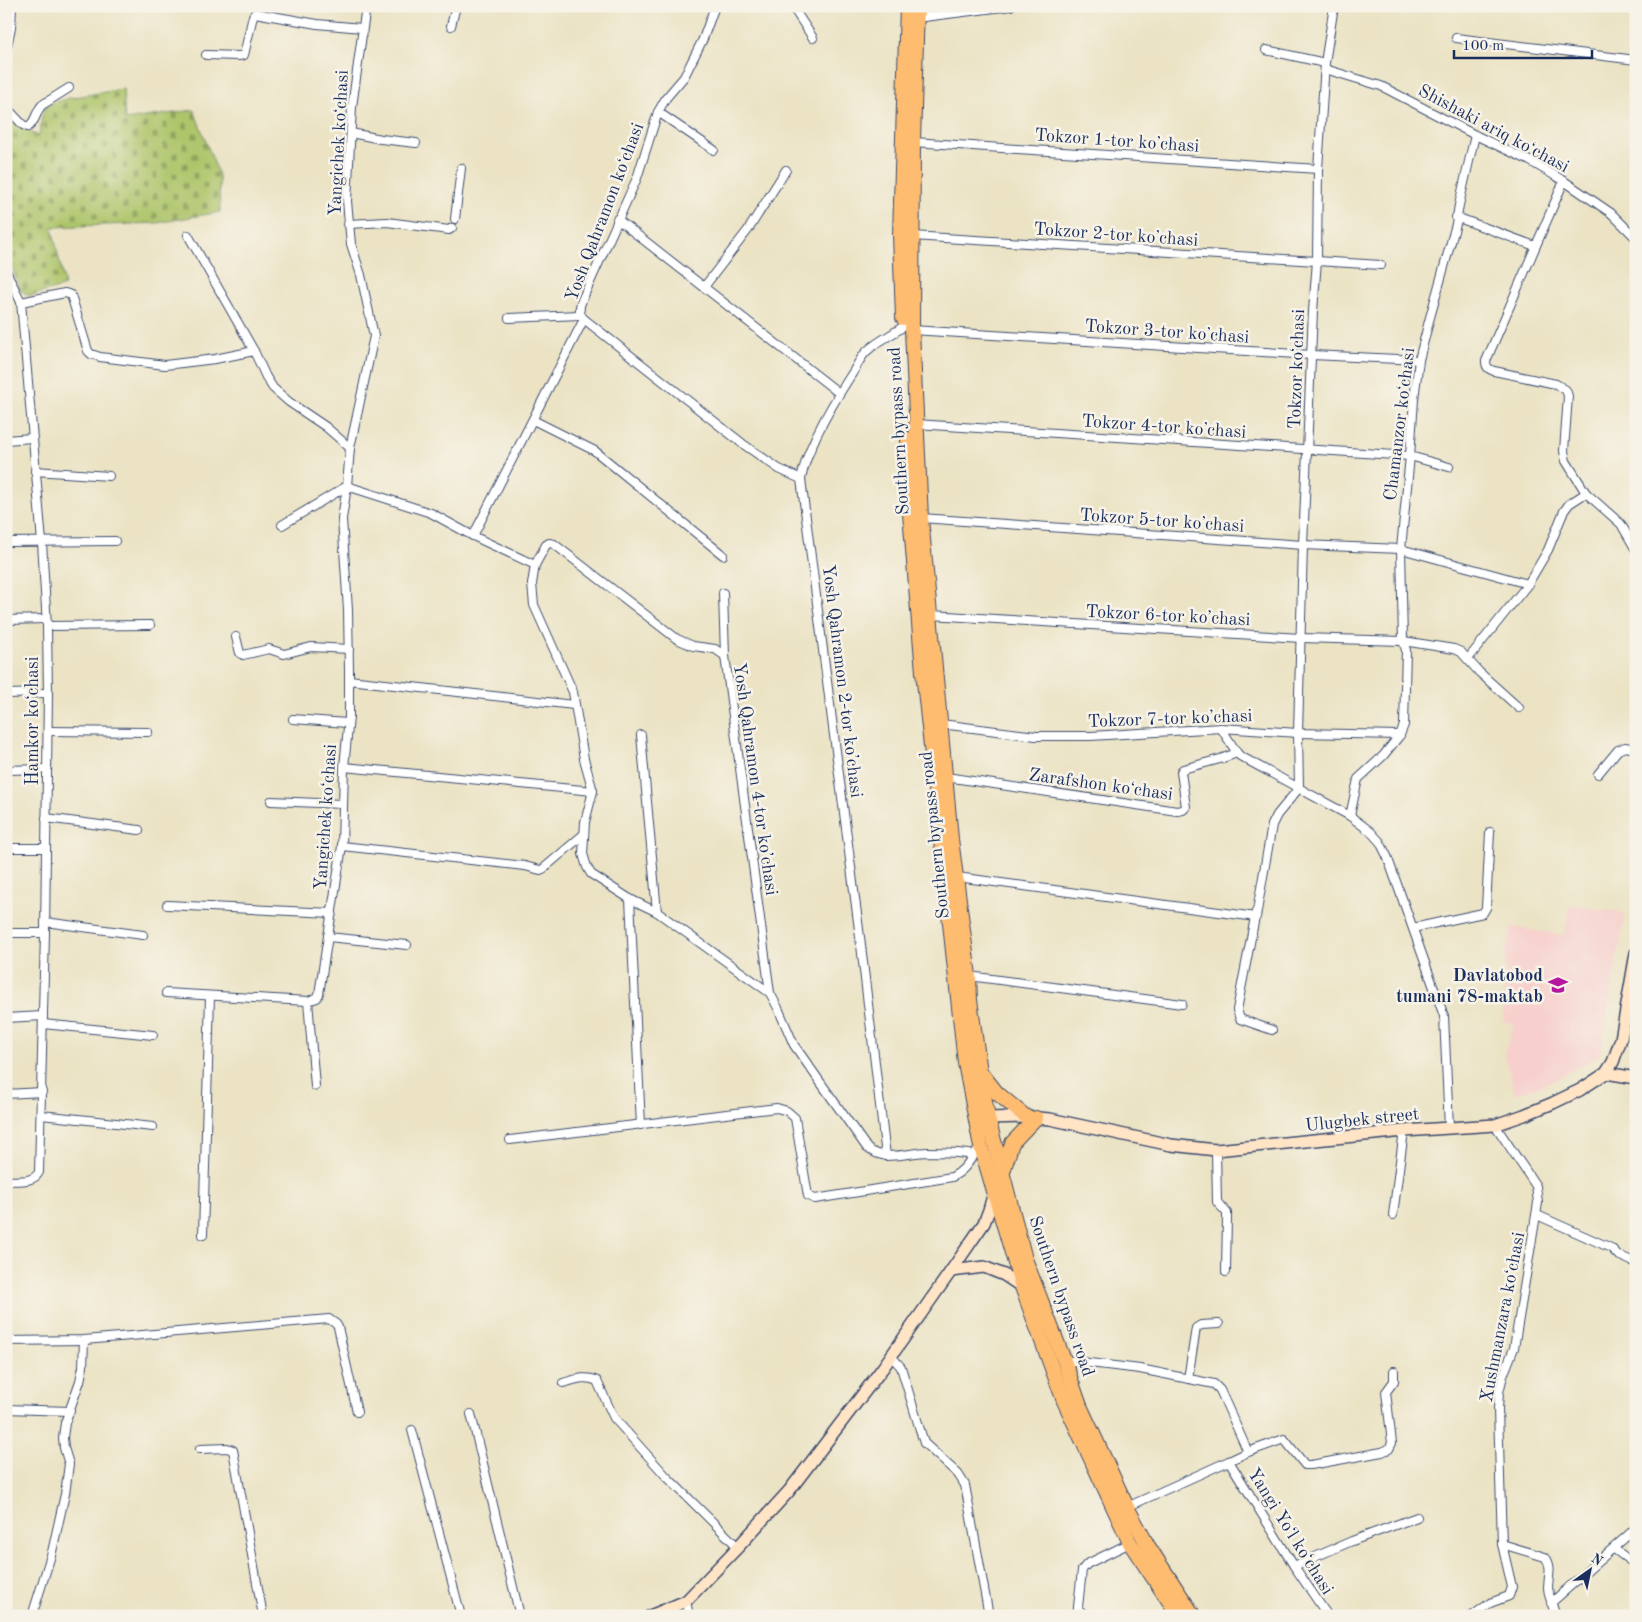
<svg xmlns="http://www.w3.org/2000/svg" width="1642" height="1622" font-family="'Old Standard TT',serif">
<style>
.built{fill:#f7d0cd}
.cemetery{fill:url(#cemetery-stones);stroke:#647a64}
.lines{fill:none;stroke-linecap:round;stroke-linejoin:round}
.street-casing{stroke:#3a4a6d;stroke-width:10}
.secondary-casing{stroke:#3a4a6d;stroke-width:14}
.highway-casing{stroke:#3a4a6d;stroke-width:16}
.street{stroke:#fff;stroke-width:8}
.secondary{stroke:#ffe4c6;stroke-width:11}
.highway{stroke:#febc70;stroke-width:14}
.labels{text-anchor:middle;stroke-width:5;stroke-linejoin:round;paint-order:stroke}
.street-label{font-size:18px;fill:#1b2f5e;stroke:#f7f3e8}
.poi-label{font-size:18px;font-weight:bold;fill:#1b2f5e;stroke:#f7f3e8;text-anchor:end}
</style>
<defs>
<pattern id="cemetery-stones" width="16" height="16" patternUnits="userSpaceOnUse" patternTransform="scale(1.25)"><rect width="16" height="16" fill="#aec56a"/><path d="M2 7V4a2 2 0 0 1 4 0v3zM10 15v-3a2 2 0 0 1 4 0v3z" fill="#8da05a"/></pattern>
</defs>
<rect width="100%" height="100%" fill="#f7f3e8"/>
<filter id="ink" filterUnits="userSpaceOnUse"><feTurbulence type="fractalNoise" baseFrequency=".02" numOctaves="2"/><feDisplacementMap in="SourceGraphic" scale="10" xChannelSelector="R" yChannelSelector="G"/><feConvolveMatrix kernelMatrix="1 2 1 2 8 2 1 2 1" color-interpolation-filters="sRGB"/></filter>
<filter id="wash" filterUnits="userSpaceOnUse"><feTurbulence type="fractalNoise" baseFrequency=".0096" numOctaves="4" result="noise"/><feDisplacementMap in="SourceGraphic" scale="20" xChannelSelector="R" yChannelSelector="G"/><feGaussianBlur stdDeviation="1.12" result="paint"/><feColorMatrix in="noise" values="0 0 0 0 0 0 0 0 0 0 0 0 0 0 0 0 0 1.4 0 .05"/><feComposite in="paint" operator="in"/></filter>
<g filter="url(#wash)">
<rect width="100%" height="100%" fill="#ebe3c4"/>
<path class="built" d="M1570,905L1625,913L1600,1055L1554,1081L1515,1094L1504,1052L1514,1025L1503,1021L1506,949L1512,927L1564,935Z"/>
<path class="cemetery" d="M123,89L125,120L194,110L219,176L220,212L157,223L52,227L65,286L30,296L20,290L6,250V112L27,131L39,136L42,116L46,105L69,98Z"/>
</g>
<g filter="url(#ink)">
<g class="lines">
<defs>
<g id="street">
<path d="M792,6L813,38"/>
<path d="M916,18L1011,6"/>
<path d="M451,26L456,6"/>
<path d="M1456,38L1636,60"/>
<path d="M6,50L11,28L12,6"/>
<path d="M1266,50L1325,63"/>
<path d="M206,55L239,56L244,55L253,16L255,13L317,24L362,28"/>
<path d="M1325,69L1381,86L1475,135L1530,161L1564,181L1611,213L1636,238"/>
<path d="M6,107L23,125L28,127C36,122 36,111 42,105L69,88"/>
<path d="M658,112L714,150"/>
<path d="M351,133L381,139L416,143"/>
<path d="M913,142L1318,169"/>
<path d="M1564,181L1486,361C1486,367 1488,369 1494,371L1556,384L1566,390L1568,396L1564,451L1566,461L1586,493L1621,524L1636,550"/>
<path d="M1456,217L1535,246"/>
<path d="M455,219L461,168"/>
<path d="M617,219L839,393"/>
<path d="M348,224L387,222L449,230L452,228"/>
<path d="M188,235L254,351L266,377L273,388L289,402L326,427L350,448"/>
<path d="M912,236L1381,265"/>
<path d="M6,271L21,302L42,542L47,626L48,693L45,933L39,1172C34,1183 17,1180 6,1181"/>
<path d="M704,287L748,230L786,170"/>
<path d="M21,302L65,293L71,295L88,351L91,354L100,357L165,365L215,359L254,351"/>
<path d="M509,318L580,315"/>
<path d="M584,319L743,444L779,469L801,479L861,945L886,1156"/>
<path d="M912,330L1312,355L1419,360"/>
<path d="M533,420L595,451L723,555"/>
<path d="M916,424L1410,456L1449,467"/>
<path d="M6,440L32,438"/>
<path d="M35,471L109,476"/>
<path d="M801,479C807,447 833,403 851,375C856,368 860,358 866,352C877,341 892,335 904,326"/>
<path d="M921,518L1303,545L1401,549L1528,584"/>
<path d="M282,525L347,486L431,513L473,536L535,565"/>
<path d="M473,536L584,319C578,313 579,307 582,300L637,178L658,112L666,98L684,77L703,39L715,6"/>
<path d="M6,542L115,541"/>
<path d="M723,593L725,656"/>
<path d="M931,615L1301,638L1403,641L1454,649L1461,652L1479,672L1519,708"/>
<path d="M6,620L46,619"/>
<path d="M47,626L150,625"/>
<path d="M236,637L240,653L243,655L269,649L284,654L311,647L349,649"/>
<path d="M1468,659L1528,584L1548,550L1564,511L1569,504L1586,493"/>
<path d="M349,680L574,705"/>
<path d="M6,694L48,693"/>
<path d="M293,719L347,723"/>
<path d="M941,724L1036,736H1091L1221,728L1298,733L1400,735"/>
<path d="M1221,728L1237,753L1240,756L1350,816L1371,832L1380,842L1387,856L1444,1016L1449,1128"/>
<path d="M48,731L148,732"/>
<path d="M641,735L657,912"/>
<path d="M344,767L593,791"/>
<path d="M6,770L47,769"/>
<path d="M1598,774L1618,750L1625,747L1636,749"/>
<path d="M946,777L1177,811L1183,810L1186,807L1181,772L1183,769L1220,759L1237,753L1235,750"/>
<path d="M271,801L342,804"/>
<path d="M1350,816L1358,779L1383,756L1400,735L1404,725L1406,650L1403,641L1401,549L1410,456L1414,399L1419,360L1429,321L1456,224L1459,205L1475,135"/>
<path d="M46,818L139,830"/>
<path d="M342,846L525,866L540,870L543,869L584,834"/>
<path d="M6,848H46"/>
<path d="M957,877L1256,917L1272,825L1277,815L1299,788L1298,733L1303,545L1313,311L1317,261L1318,169L1325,63L1334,6"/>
<path d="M630,899L641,1125"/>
<path d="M167,905L332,913"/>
<path d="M1256,912L1237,1010L1240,1019L1272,1030"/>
<path d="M45,922L143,935"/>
<path d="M1413,928L1483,913L1486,908L1490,832"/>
<path d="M6,933H45"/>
<path d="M328,937L407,945"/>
<path d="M969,976L1182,1004"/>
<path d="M166,993L308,1001L317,998L319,994L342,846L344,767L349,717V670L348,610L342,519L347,486L350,448L374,336L361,275L351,244L347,201L352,107L366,6"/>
<path d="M770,993L725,656L715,649L693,646L677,639L554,544L549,543L546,545L535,565L532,584L534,605L573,692L584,759L593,791L585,822L583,854L587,867L591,874L630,899L657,912L770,993L778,1008L794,1045L867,1148C884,1162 906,1153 927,1152C943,1152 958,1152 974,1155"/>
<path d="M308,1001L315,1086"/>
<path d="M6,1018L43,1016"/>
<path d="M43,1024L153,1035"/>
<path d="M6,1094L42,1092"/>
<path d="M41,1115L153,1127"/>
<path d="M510,1140L777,1108L787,1111L795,1118L808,1196L815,1199L952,1177C964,1171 968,1163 975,1153"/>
<path d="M1216,1150L1217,1202L1227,1213V1216L1226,1272"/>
<path d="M1393,1215L1404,1131"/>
<path d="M1537,1215L1611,1248L1618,1255L1636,1263"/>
<path d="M203,1235L210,996"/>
<path d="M6,1341L84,1340L329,1319L336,1324L338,1327L357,1412"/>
<path d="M891,1356L901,1367L924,1443L958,1474L965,1485L989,1616"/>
<path d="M1064,1360L1140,1369L1214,1384L1220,1390L1248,1452"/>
<path d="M1188,1379L1196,1328L1201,1325L1219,1324"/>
<path d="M563,1383C574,1380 586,1375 597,1381L614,1418L666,1476L738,1547"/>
<path d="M6,1409L70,1411"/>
<path d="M471,1414L520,1616"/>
<path d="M412,1430L461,1616"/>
<path d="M200,1449L227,1448L233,1450L263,1616"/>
<path d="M1229,1461L1248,1452L1284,1439L1305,1465H1311L1382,1452L1389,1449L1392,1443L1386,1392L1394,1381V1371"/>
<path d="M1127,1507L1229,1461L1294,1566L1328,1616"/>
<path d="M1502,1544L1545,1557C1553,1566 1548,1577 1548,1588C1549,1598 1553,1607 1556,1616"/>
<path d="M1614,1549L1636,1565"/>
<path d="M1294,1566L1352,1541L1417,1517"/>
<path d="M686,1601L689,1616"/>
<path d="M1551,1603L1636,1528"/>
<path d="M1078,1609L1086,1616"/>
<path d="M32,1616L52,1552L65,1494L69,1464L64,1448L63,1437L65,1423L80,1381L83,1367L84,1340"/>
<path d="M1077,1616L1082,1570L1087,1564L1130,1543"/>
<path d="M1472,1616L1490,1603L1509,1596L1512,1587L1502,1544L1498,1409L1499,1392L1503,1376L1514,1348L1538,1203L1536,1186L1495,1125"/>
</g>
<g id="secondary">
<path d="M1606,1073L1636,1078"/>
<path d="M988,1118L1026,1117L1050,1119L1171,1145L1216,1150L1404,1131L1495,1125L1524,1115L1553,1103L1580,1090L1606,1073L1613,1062L1621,1039L1636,953"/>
<path d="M951,1271L984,1267L1004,1275L1022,1287"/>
<path d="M650,1616L686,1601L738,1547L789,1491L882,1369L951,1271L984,1223L989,1210L994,1192"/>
</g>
<g id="highway">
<path d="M917,6L913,142L912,330L921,518L951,839L969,976L970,1000L980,1072L988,1118L1025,1259L1064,1360L1080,1406L1127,1507L1148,1546L1194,1616"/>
<path d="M903,318L900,235L907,6"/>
<path d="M908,439L910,513L923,672L965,1063L981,1147L1022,1287L1064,1401L1130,1543L1179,1616"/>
<path d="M982,1074L997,1093L1026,1117"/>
<path d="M1003,1172L1012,1143L1036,1118"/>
</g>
</defs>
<use href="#street" class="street-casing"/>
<use href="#secondary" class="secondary-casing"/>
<use href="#highway" class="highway-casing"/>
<use href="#street" class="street"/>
<use href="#secondary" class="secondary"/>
<use href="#highway" class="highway"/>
</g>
</g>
<defs>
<symbol id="school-bare" viewBox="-9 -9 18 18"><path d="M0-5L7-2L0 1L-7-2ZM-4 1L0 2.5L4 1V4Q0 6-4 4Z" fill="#b5179e" stroke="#f7f3e8" stroke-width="2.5" paint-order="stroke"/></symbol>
</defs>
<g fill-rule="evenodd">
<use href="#school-bare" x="1544" y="971" width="28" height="28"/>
</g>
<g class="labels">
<g class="street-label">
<text transform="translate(1494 128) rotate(28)" y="6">Shishaki ariq koʻchasi</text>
<text transform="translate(1117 140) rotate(4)" y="6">Tokzor 1-tor koʼchasi</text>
<text transform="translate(338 143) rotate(-87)" y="6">Yangichek koʻchasi</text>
<text transform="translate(604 212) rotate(-69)" y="6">Yosh Qahramon koʻchasi</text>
<text transform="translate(1116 234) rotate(4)" y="6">Tokzor 2-tor koʼchasi</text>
<text transform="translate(1167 331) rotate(4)" y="6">Tokzor 3-tor koʼchasi</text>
<text transform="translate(1296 369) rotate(-88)" y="6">Tokzor koʻchasi</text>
<text transform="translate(1399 424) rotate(-83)" y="6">Chamanzor koʻchasi</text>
<text transform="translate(1164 426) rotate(4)" y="6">Tokzor 4-tor koʼchasi</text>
<text transform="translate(898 431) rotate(-93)" y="6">Southern bypass road</text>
<text transform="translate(1162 520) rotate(4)" y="6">Tokzor 5-tor koʼchasi</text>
<text transform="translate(1168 615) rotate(3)" y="6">Tokzor 6-tor koʼchasi</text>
<text transform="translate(843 681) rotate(83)" y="6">Yosh Qahramon 2-tor koʼchasi</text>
<text transform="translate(1170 718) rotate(-2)" y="6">Tokzor 7-tor koʼchasi</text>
<text transform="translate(32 721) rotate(-90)" y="6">Hamkor koʻchasi</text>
<text transform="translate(756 779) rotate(82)" y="6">Yosh Qahramon 4-tor koʼchasi</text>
<text transform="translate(1101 784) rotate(8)" y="6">Zarafshon koʻchasi</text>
<text transform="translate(325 817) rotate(-86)" y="6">Yangichek koʻchasi</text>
<text transform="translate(934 835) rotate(-96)" y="6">Southern bypass road</text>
<text transform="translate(1362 1119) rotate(-6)" y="6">Ulugbek street</text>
<text transform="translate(1062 1296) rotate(71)" y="6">Southern bypass road</text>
<text transform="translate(1502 1317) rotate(-79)" y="6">Xushmanzara koʻchasi</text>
<text transform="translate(1291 1531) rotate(58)" y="6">Yangi Yoʻl koʻchasi</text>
</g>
<g class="poi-label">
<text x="1543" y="981">Davlatobod<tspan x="1543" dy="21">tumani 78-maktab</tspan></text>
</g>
</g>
<rect width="1642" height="1622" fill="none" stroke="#f7f3e8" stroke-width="25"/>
<g transform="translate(1590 1570) rotate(33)" stroke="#f7f3e8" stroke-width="4" paint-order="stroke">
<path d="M0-4L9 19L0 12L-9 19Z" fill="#1b2f5e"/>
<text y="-8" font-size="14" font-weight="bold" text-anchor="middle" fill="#1b2f5e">N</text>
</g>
<path d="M1454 50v8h138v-8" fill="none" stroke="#1b2f5e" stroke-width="2.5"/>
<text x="1462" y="50" font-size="15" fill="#1b2f5e" stroke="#f7f3e8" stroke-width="4" paint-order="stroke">100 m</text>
</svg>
